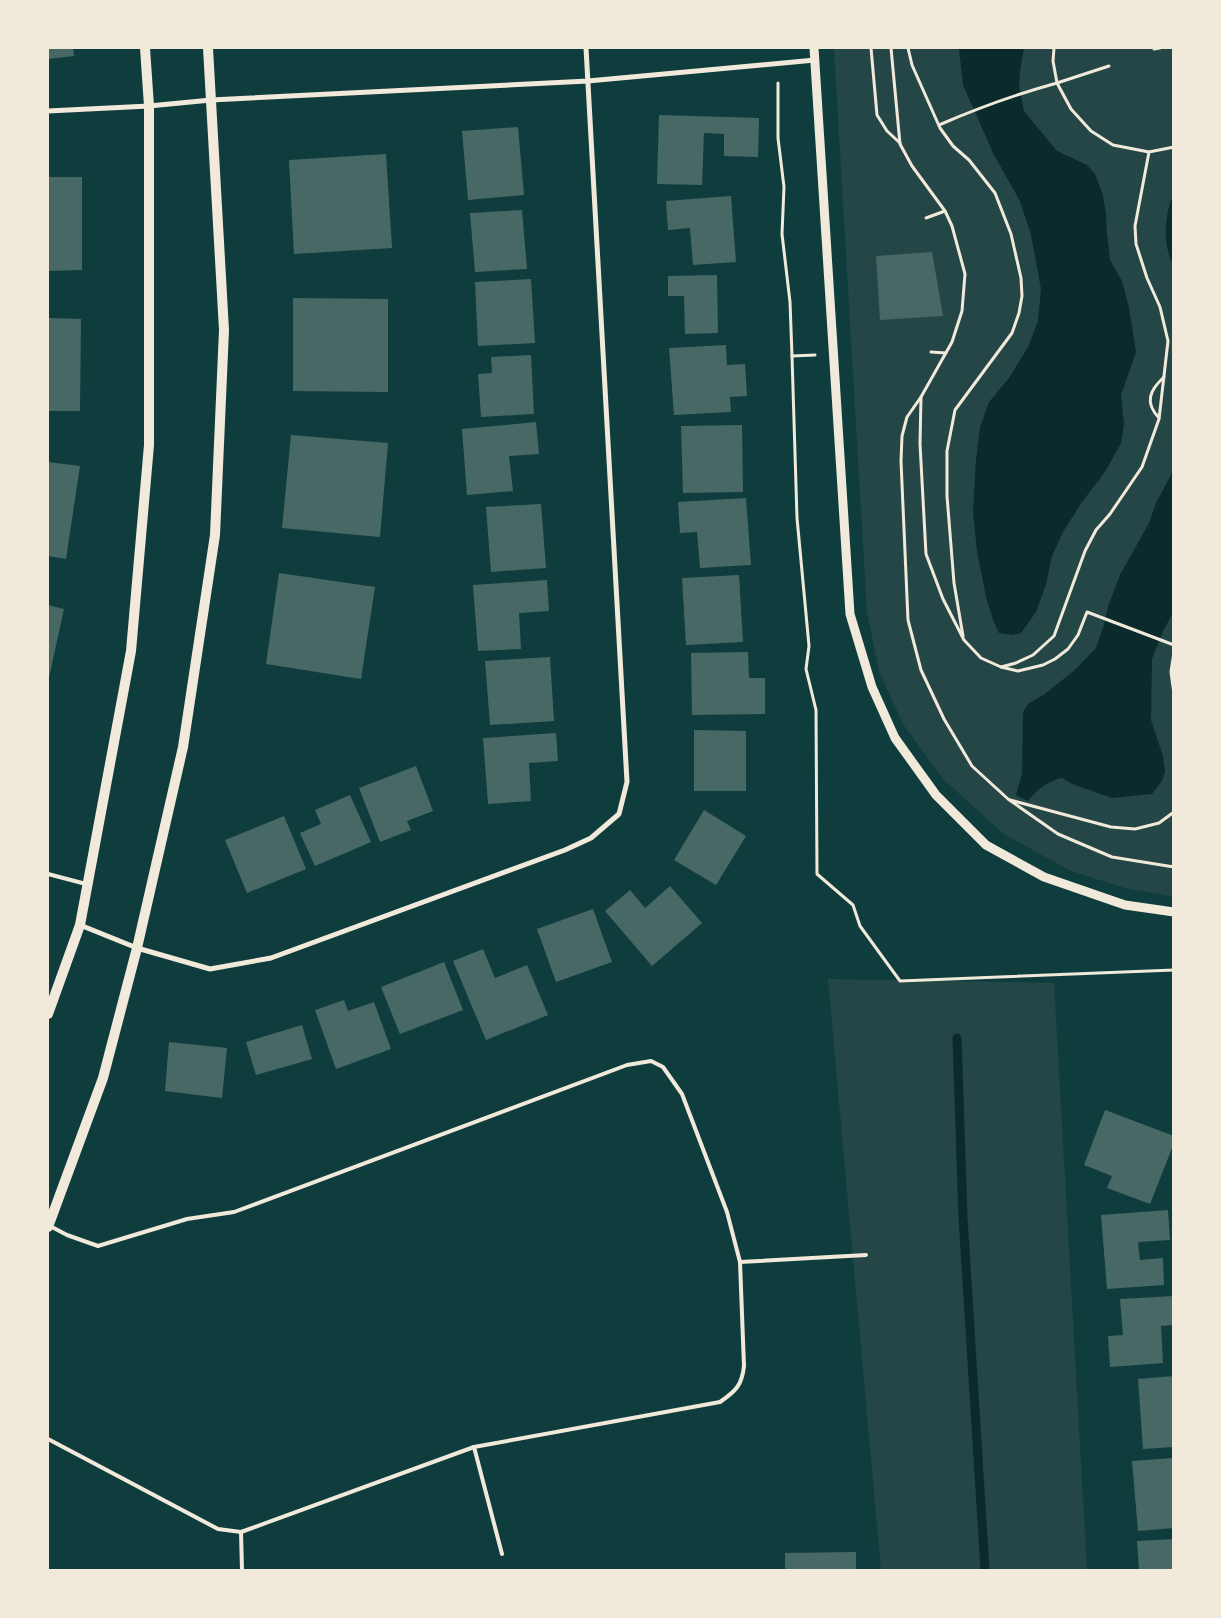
<svg xmlns="http://www.w3.org/2000/svg" width="1221" height="1618" font-family="'Archivo Narrow',sans-serif">
<style>
.green{fill:#244646}
.water{fill:#0a2a2b}
.lines{fill:none;stroke-linecap:round;stroke-linejoin:round}
.stream{stroke:#0a2a2b;stroke-width:9}
.building{fill:#486865}
.path{stroke:#f1e9da;stroke-width:3}
.service{stroke:#f1e9da;stroke-width:4}
.minor{stroke:#f1e9da;stroke-width:5}
.tertiary{stroke:#f1e9da;stroke-width:9}
.secondary{stroke:#f1e9da;stroke-width:10}
</style>
<rect width="100%" height="100%" fill="#0f3d3e"/>
<g class="green">
<path d="M834,48H1173V897L1125,888L1071,871L1004,834L943,779L903,724L879,671L867,612Z"/>
<path d="M828,979L1054,983L1087,1570H881Z"/>
</g>
<g class="water">
<path d="M959,48H1024L1020,71L1019,86L1024,111L1057,151L1087,165L1095,174L1103,195L1106,215L1107,233L1110,260L1122,281L1129,308L1136,352L1121,395L1124,425L1121,443L1105,472L1082,502L1063,532L1052,556L1046,584L1036,612L1021,633L1012,635L999,633L993,620L986,597L977,551L973,511L976,460L980,427L989,402L1009,378L1028,347L1038,321L1041,289L1031,235L1020,201L994,155L963,85Z"/>
<path d="M1173,196V266C1172,261 1169,256 1168,251C1164,237 1166,209 1173,196Z"/>
<path d="M1173,465V613L1163,631L1152,659L1151,720L1163,756L1165,772L1162,781L1152,794L1112,798L1072,784L1062,778C1048,781 1037,789 1028,801L1016,795L1022,774L1023,712L1028,704L1045,694L1076,669L1096,648L1104,625L1108,606L1120,575L1149,523L1156,503L1171,475Z"/>
</g>
<g class="lines">
<path class="stream" d="M957,1038L963,1217L985,1570"/>
</g>
<g class="building">
<path d="M48,48H73L74,56L48,59Z"/>
<path d="M659,115L759,118L758,157L724,156V134L704,133L702,185L657,184Z"/>
<path d="M518,127L524,195L468,200L462,131Z"/>
<path d="M386,154L392,248L294,254L289,160Z"/>
<path d="M48,177H82V270L48,271Z"/>
<path d="M731,196L736,262L693,265L690,228L668,230L666,201Z"/>
<path d="M522,210L527,269L475,272L470,213Z"/>
<path d="M932,252L943,316L880,320L876,256Z"/>
<path d="M717,275L718,333L685,334L684,296H668V276Z"/>
<path d="M531,279L535,343L478,346L475,282Z"/>
<path d="M293,298L388,299V392L293,391Z"/>
<path d="M48,318L81,319L80,411H48Z"/>
<path d="M726,345L727,365L745,364L747,396L730,397L731,412L674,415L669,348Z"/>
<path d="M531,355L534,414L481,417L478,374L492,373L491,357Z"/>
<path d="M536,422L539,454L509,456L513,491L467,495L462,429Z"/>
<path d="M742,425L743,492L683,493L681,426Z"/>
<path d="M291,435L388,443L380,537L282,528Z"/>
<path d="M48,462L80,466L66,559L48,556Z"/>
<path d="M746,498L751,565L700,568L697,532L680,533L678,502Z"/>
<path d="M541,504L546,568L491,572L486,507Z"/>
<path d="M279,573L375,587L361,679L266,664Z"/>
<path d="M739,575L743,642L686,645L682,578Z"/>
<path d="M547,580L549,611L519,613L521,649L478,651L473,585Z"/>
<path d="M48,605L64,609L48,682Z"/>
<path d="M748,652L749,678H765V714L692,715L691,653Z"/>
<path d="M550,657L554,721L490,725L485,661Z"/>
<path d="M694,730L746,731V791H694Z"/>
<path d="M556,733L558,761L529,763L531,801L488,804L483,738Z"/>
<path d="M416,766L433,811L407,821L411,830L380,842L359,788Z"/>
<path d="M350,795L371,842L315,866L300,833L321,824L315,810Z"/>
<path d="M704,810L746,836L716,885L674,860Z"/>
<path d="M284,816L306,869L247,893L225,840Z"/>
<path d="M670,886L702,923L652,966L605,911L630,890L645,908Z"/>
<path d="M593,909L612,962L556,982L537,929Z"/>
<path d="M483,949L495,978L527,965L548,1015L486,1040L453,961Z"/>
<path d="M444,962L463,1010L400,1034L381,987Z"/>
<path d="M344,1000L348,1011L374,1002L391,1049L336,1069L315,1010Z"/>
<path d="M302,1025L312,1059L256,1075L246,1042Z"/>
<path d="M169,1042L227,1048L222,1098L165,1091Z"/>
<path d="M1105,1110L1174,1136V1143L1150,1204L1107,1188L1112,1176L1084,1165Z"/>
<path d="M1168,1210L1170,1240L1138,1242L1140,1260L1163,1258L1164,1285L1107,1289L1101,1215Z"/>
<path d="M1174,1296V1325L1161,1326L1163,1363L1110,1367L1108,1336L1123,1335L1120,1299Z"/>
<path d="M1174,1376V1447L1143,1449L1138,1379Z"/>
<path d="M1174,1458V1528L1138,1531L1132,1461Z"/>
<path d="M1174,1539V1570H1139L1137,1541Z"/>
<path d="M856,1552V1570H785V1553Z"/>
</g>
<g class="lines">
<g class="path">
<path d="M871,48L877,115L887,131L900,143"/>
<path d="M891,48L900,144L912,166L945,211L952,226L965,274L962,311L952,342L921,397L907,417L902,436L901,461L908,620L921,670L944,719L972,766L1008,799L1058,834L1112,857L1174,867"/>
<path d="M908,48L912,65L940,128L953,146L969,160L995,193L1011,234L1021,278L1022,296L1019,313L1012,333L955,410L947,451V496L954,583L963,636"/>
<path d="M1054,48L1053,61L1057,83L1109,66"/>
<path d="M1154,49L1160,48"/>
<path d="M778,83V138L784,187L782,234L790,302L792,356L797,518L809,646L806,669L816,710L817,874L853,905L860,926L900,981L1174,970"/>
<path d="M939,125C978,108 1017,94 1057,83L1071,109L1091,131L1113,145L1149,152"/>
<path d="M926,218L945,211"/>
<path d="M931,352L946,353"/>
<path d="M792,356L815,355"/>
<path d="M921,397L920,444L926,554L943,599L964,640L981,658L1001,667L1016,663L1033,655L1054,636L1085,551L1096,530L1110,514L1142,467L1159,419L1168,341L1160,307L1147,278L1136,244L1135,226L1149,152L1174,147"/>
<path d="M1159,418C1144,402 1150,390 1164,377"/>
<path d="M1174,652L1171,672L1174,694"/>
<path d="M1001,667L1018,671L1043,665L1055,659L1068,649L1078,635L1087,612L1174,645"/>
<path d="M1010,800L1111,827L1135,829L1159,823L1174,812"/>
</g>
<g class="service">
<path d="M48,874L86,884"/>
<path d="M740,1262L866,1255"/>
<path d="M48,1439L218,1529L241,1532L474,1447L720,1402C736,1391 742,1385 744,1366L740,1262L727,1212L682,1094L663,1067L651,1061L627,1065L234,1212L187,1219L98,1246L67,1235L50,1226"/>
<path d="M474,1447L502,1554"/>
<path d="M241,1532L242,1570"/>
</g>
<g class="minor">
<path d="M48,111L149,106L211,100L588,81L815,60"/>
<path d="M80,925L137,948L210,969L271,958L565,850L591,838L619,814L627,782L586,48"/>
</g>
<path class="tertiary" d="M814,48L850,614L872,687L895,738L936,795L986,845L1044,877L1125,905L1174,912"/>
<g class="secondary">
<path d="M48,1014L80,925L131,651L149,445V106L145,48"/>
<path d="M48,1227L103,1078L137,948L183,747L215,535L224,330L208,48"/>
</g>
</g>
<rect width="1221" height="1618" fill="none" stroke="#f1e9da" stroke-width="98"/>
</svg>
